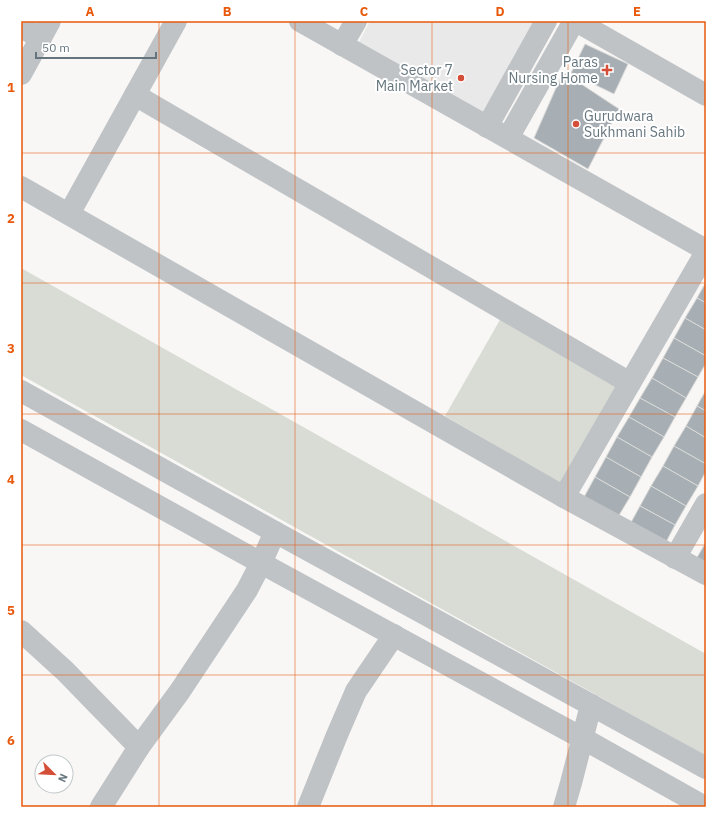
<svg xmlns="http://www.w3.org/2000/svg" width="727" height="828" font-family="'IBM Plex Sans',sans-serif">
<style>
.built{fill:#e8e9e8}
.green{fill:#d8dcd5}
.building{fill:#a7afb4;stroke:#d9d9d8}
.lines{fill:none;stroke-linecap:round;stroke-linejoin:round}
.minor{stroke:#bfc3c6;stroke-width:22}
.grid{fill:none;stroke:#e8590c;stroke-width:1;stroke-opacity:0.55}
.poi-dot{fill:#d54e38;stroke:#fff;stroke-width:1.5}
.labels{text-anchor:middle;stroke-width:4;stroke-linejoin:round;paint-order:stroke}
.poi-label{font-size:14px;fill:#65757e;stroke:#fff;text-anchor:end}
.neatline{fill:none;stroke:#e8590c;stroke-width:1.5}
.grid-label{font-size:13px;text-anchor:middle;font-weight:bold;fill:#e8590c}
</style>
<rect width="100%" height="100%" fill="#f8f7f5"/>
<path class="built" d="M370,21H535L483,113L358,44Z"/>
<g class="green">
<path d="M21,268L706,654V756L21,375Z"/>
<path d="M501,318L618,386L562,484L445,416Z"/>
</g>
<g class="building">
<path d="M585,44L628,64L614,94L571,73Z"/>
<path d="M563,72L619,109L588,169L534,138Z"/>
<path d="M706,282V303L697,298Z"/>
<path d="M697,298L706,303V330L685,318Z"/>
<path d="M685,318L706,330V356L674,338Z"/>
<path d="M674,338L706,356V363L698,377L663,358Z"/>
<path d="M663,358L698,377L686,398L652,378Z"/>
<path d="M652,378L686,398L675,417L640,398Z"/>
<path d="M706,390V411L697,406Z"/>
<path d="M640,398L675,417L664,437L629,417Z"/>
<path d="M697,406L706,411V438L686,426Z"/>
<path d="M629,417L664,437L652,457L617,437Z"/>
<path d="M686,426L706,438V464L674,446Z"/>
<path d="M617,437L652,457L641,477L606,457Z"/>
<path d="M674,446L706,464V471L698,486L663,466Z"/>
<path d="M606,457L641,477L630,497L595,477Z"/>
<path d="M663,466L698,486L686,506L651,486Z"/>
<path d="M595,477L630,497L618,517L584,497Z"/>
<path d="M651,486L686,506L675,525L640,506Z"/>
<path d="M640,506L675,525L664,546L629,526Z"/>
<path d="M706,542V567L695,561Z"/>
</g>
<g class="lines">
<g class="minor">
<path d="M300,21L706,250"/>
<path d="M576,21L706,95"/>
<path d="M21,27L41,38"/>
<path d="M342,45L356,21"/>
<path d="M21,74L50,21"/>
<path d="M135,95L630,383"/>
<path d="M487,127L546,21"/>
<path d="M508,138L574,21"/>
<path d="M21,187L564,497L706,574"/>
<path d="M69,214L176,21"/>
<path d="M21,391L275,532L706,768"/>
<path d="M21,430L261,563L582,738L705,807"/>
<path d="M564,497L706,252"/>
<path d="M675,558L706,504"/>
<path d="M21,631L65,671L139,747"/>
<path d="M101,807L139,747L180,691L247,590L261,563L275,532"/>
<path d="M308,807L337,735L356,691L394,635"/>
<path d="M564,807L571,783L591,705"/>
</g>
</g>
<path class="grid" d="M159,21V807M295,21V807M432,21V807M568,21V807M21,153H706M21,283H706M21,414H706M21,545H706M21,675H706"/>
<g class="poi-dot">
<path d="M605 64h4v4h4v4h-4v4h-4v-4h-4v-4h4z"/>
<circle cx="461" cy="78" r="4"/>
<circle cx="576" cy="124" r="4"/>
</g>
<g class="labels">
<g class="poi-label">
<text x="598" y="67">Paras<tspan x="598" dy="16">Nursing Home</tspan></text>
<text x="453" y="75">Sector 7<tspan x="453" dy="16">Main Market</tspan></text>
<text x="584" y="121" text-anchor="start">Gurudwara<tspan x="584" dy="16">Sukhmani Sahib</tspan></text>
</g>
</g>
<rect width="727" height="828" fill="none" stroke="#ffffff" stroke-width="44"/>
<g transform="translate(54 774) rotate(114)"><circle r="19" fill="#ffffff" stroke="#c1c8cb"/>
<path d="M0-3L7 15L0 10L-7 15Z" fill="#d54e38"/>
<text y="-6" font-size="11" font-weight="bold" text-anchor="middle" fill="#65757e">N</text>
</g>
<path d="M36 52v6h120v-6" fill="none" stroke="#65757e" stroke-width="2"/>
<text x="42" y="52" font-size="12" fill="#65757e" stroke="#ffffff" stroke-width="3" paint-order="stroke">50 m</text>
<rect x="22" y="22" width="683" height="784" class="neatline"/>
<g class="grid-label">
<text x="90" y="16">A</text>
<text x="227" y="16">B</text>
<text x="364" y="16">C</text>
<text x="500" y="16">D</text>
<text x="637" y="16">E</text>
<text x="11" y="92">1</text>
<text x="11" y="223">2</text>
<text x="11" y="353">3</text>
<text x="11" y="484">4</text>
<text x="11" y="615">5</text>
<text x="11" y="745">6</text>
</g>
</svg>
